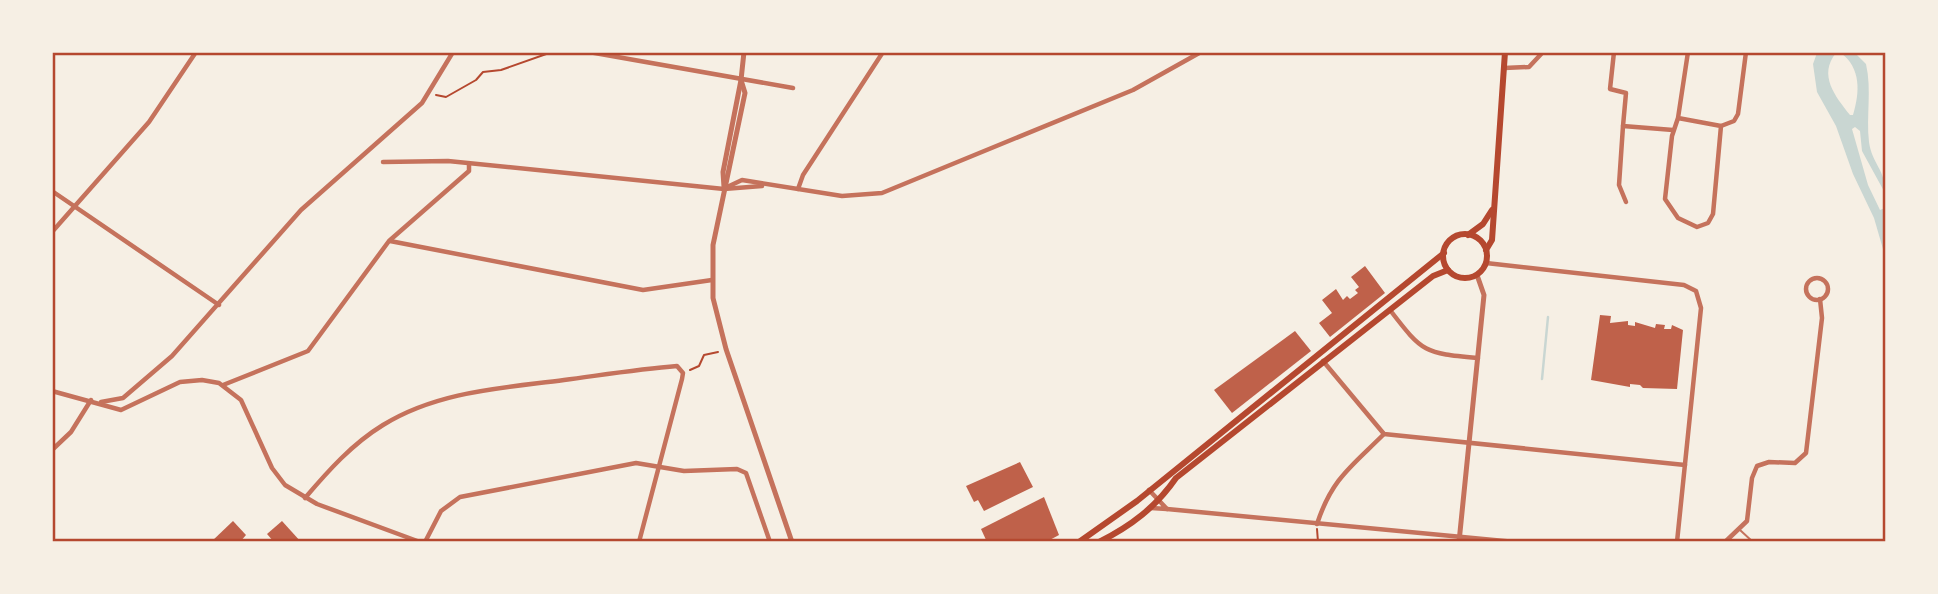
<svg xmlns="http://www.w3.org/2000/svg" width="1938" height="594" font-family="Commissioner,sans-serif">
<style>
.water{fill:#c9d6d2}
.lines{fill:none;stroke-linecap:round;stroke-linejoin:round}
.stream{stroke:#c9d6d2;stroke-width:2.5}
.building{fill:#bf614a}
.path{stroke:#b5482f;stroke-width:2}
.service{stroke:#c5725c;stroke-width:2}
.minor{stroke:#c5725c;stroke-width:4.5}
.tertiary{stroke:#c5725c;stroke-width:5}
.secondary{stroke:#b5482f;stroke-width:6}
.neatline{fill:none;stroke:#b5482f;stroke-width:2.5}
</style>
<rect width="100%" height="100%" fill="#f6efe4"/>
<path class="water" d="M1817,53H1836C1818,75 1835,96 1850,115H1853C1860,92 1861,68 1841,53H1855L1866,64C1872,90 1866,116 1869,142C1872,164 1886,170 1885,193L1862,151L1860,131L1855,127L1852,129L1868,185L1880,210L1885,208V256L1874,218L1853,174L1836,126L1817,92L1813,64Z"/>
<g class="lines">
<path class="stream" d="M1542,379L1548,317"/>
</g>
<g class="building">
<path d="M1365,266L1385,293L1330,337L1319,323L1332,313L1322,300L1336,289L1343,300L1347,296L1350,299L1358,293L1355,290L1359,287L1351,277Z"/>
<path d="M1600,315L1611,316L1610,323L1628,321V325L1635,326V322L1655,328L1656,324L1665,325L1664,329H1671L1672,325L1683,330L1677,389L1643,388L1640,385L1630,384V387L1591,380Z"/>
<path d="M1295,331L1311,351L1232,413L1214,390Z"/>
<path d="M1020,462L1033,487L984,511L978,500L974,502L966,486Z"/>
<path d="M1044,497L1059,535L1046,542H987L981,529Z"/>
<path d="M233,521L246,535L240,542H211Z"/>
<path d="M282,521L301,542H274L267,534Z"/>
</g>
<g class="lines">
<g class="path">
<path d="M436,95L446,97L476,80L483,72L501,70L552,52"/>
<path d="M690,370L699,366L704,355L718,352"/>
<path d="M1317,529L1318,542"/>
<path d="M1230,542L1231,540"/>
</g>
<path class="service" d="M1740,530L1753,542"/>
<g class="minor">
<path d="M589,52L793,88"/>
<path d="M1614,52L1610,89L1626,93L1623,126L1673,130"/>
<path d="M1504,68L1529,67L1543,52"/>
<path d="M1678,118L1721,126L1713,214L1708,223L1697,227L1678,218L1665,199L1672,136L1678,118L1688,52"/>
<path d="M1623,126L1619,185L1626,202"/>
<path d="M1721,126L1734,121L1738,114L1746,52"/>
<path d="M383,162L448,161L724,189L762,186"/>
<path d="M725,188L742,180L842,196L882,193L1133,90L1201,52"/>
<path d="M798,189L803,175L883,52"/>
<path d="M52,191L219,305"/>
<path d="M52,232L149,122L196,52"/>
<path d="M390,241L643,290L712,280"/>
<path d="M1486,263L1684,285L1696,291L1701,308L1677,542"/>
<circle cx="1817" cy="289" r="11"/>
<path d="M1390,310C1423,353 1424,353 1478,358"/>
<path d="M1323,361L1384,434L1685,465"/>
<path d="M223,385L308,351L389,241L469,171V164"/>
<path d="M52,391L121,410L180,382L202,380L219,383L241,400L272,468L285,485L317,504L420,542"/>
<path d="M101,402L123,398L172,356L301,210L422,103L453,52"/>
<path d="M52,450L71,432L91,400"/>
<path d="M1149,490L1167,509L1151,508"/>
<path d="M305,498C328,471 352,444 383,425C438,391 503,388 564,380C602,375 639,369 677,366L683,373L682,379L639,542"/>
<path d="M1167,509L1515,542"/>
<path d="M1317,524C1332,478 1352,466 1384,434"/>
<path d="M425,542L441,511L460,497L636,463L684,471L737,469L746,473L770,542"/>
<path d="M1725,542L1747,521L1752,478L1757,466L1769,462L1795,463L1806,453L1822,318L1820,299"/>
</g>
<g class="tertiary">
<path d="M744,52L741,80L745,93L713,245V298L726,349L792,542"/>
<path d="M724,187L723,172L741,80"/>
<path d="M1459,542L1484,295L1477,275"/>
</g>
<g class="secondary">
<circle cx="1465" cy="256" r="22"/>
<path d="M1468,235L1483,224L1492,210"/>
<path d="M1486,250L1492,240L1505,52"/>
<path d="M1079,542L1137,501L1444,253"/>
<path d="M1099,542C1131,526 1156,507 1176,478L1433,276L1448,270"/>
</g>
</g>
<rect width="1938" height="594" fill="none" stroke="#f6efe4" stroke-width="108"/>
<rect x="54" y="54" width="1830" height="486" class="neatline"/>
</svg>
